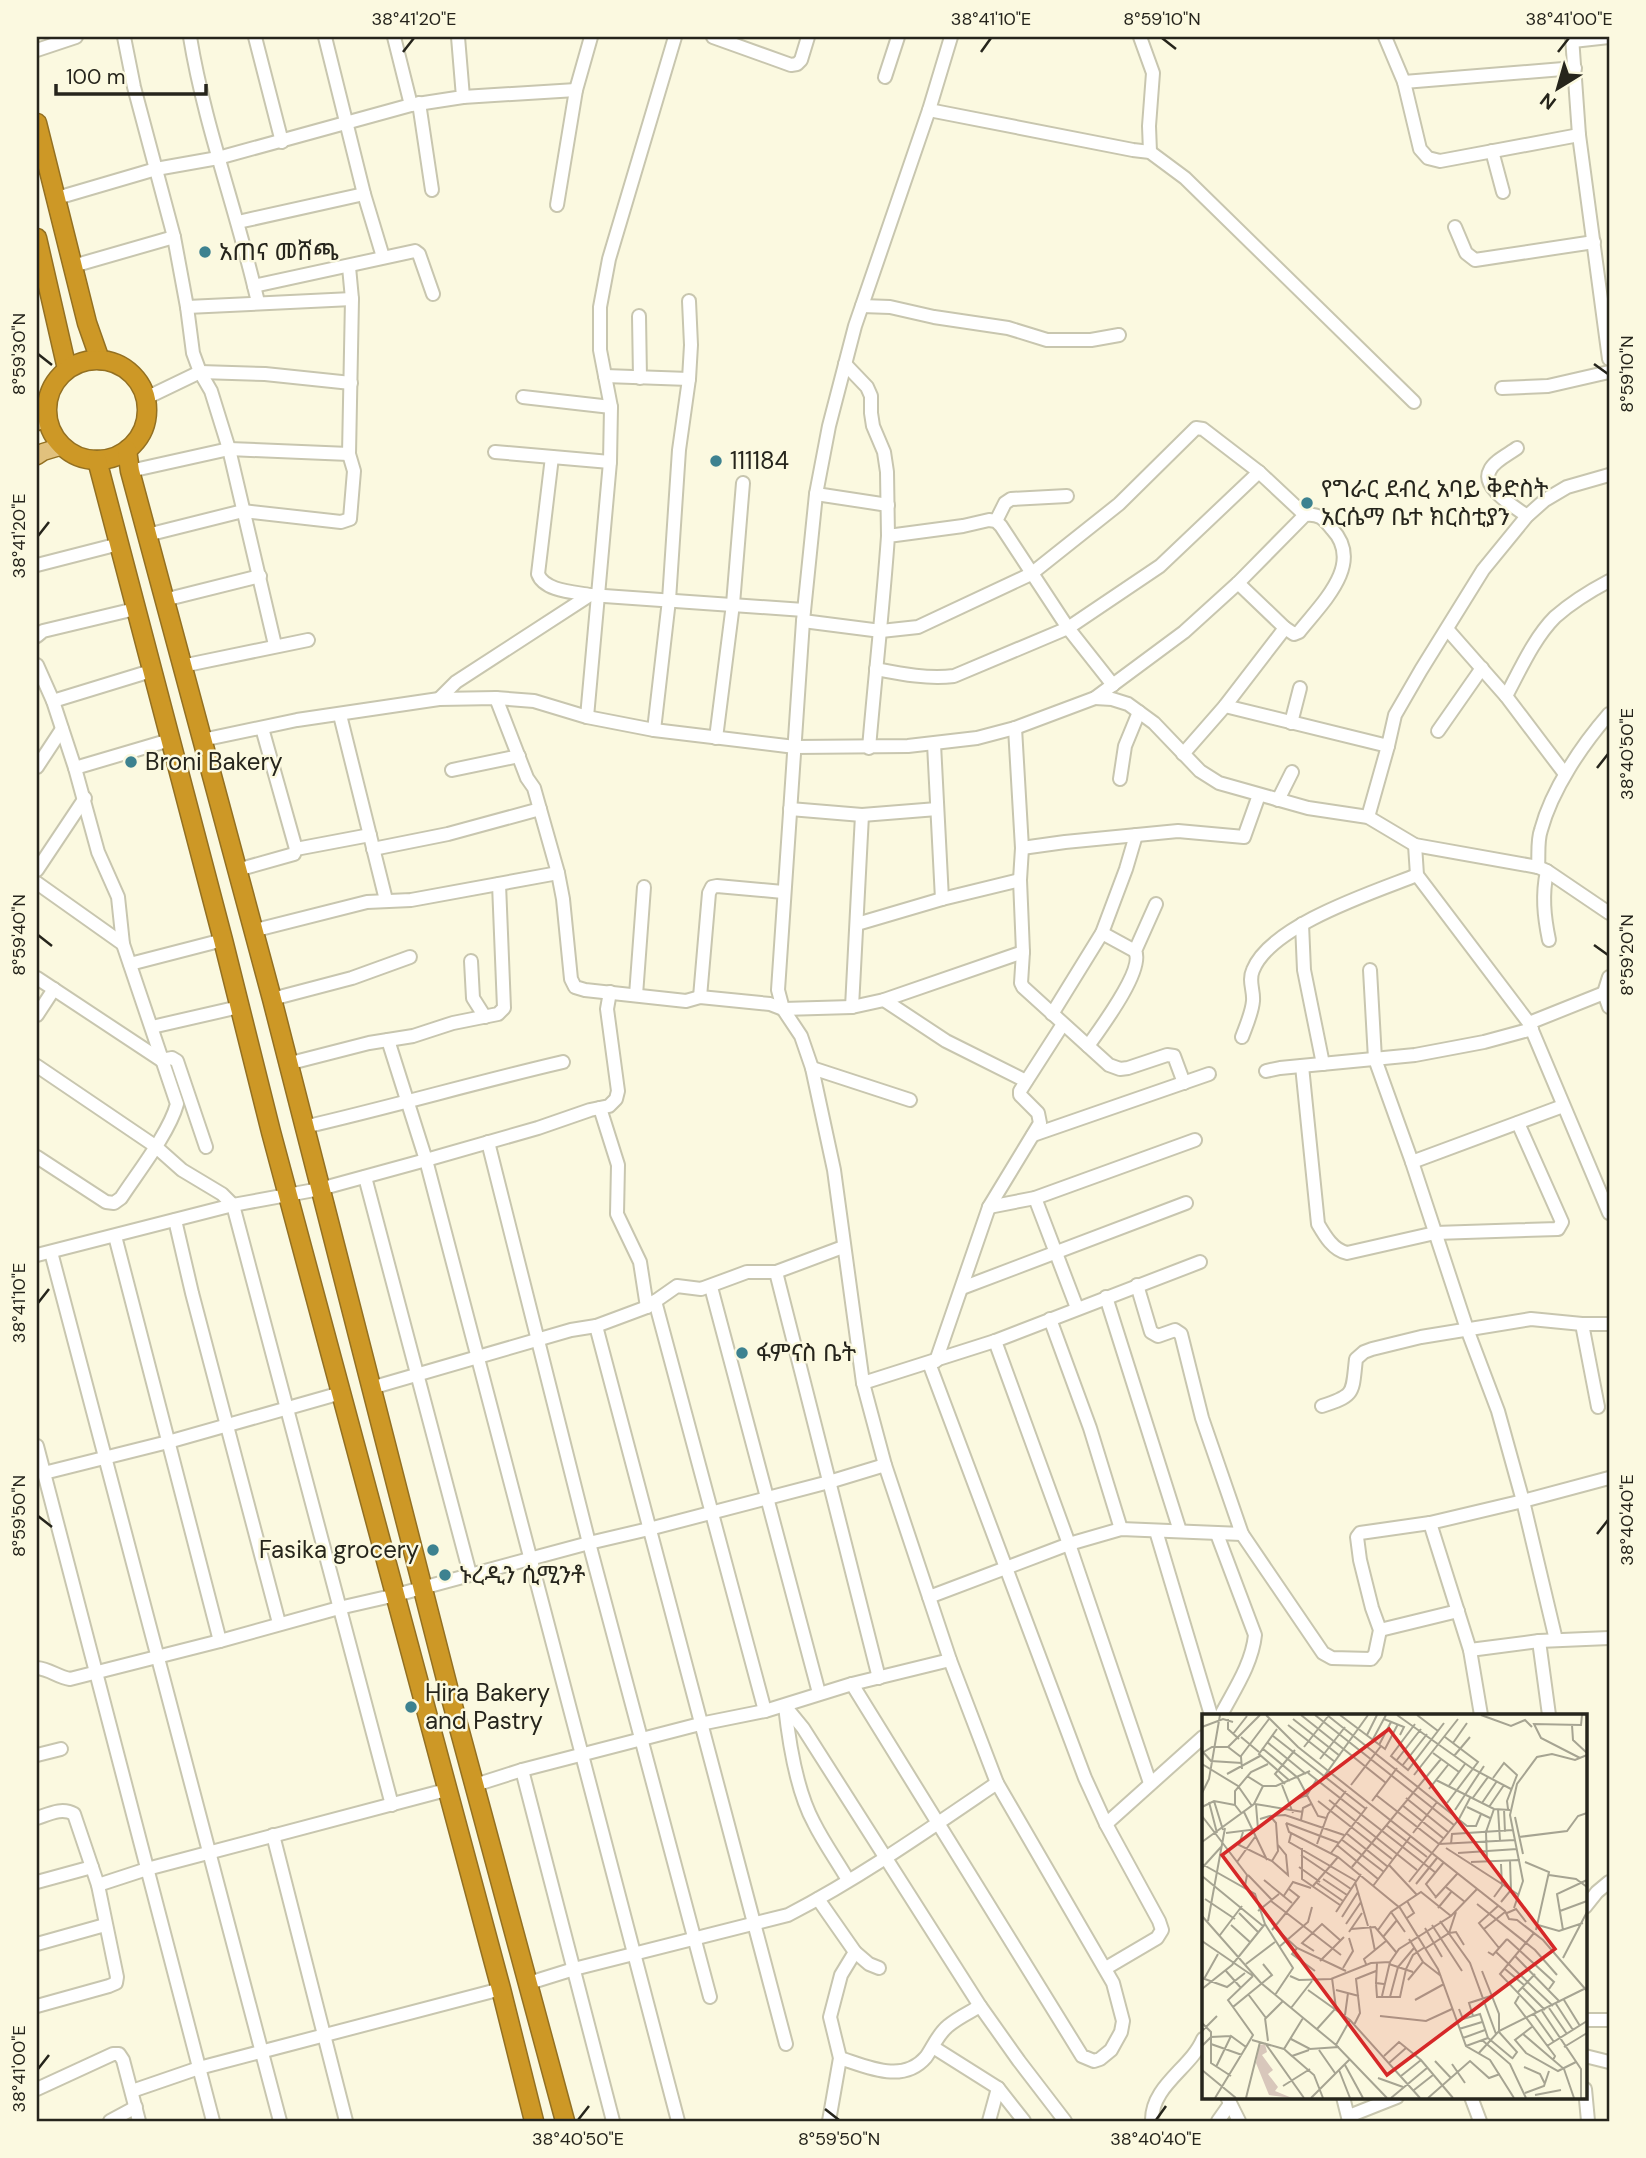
<svg xmlns="http://www.w3.org/2000/svg" width="1646" height="2158" font-family="'DM Sans','Noto Sans Ethiopic',sans-serif">
<style>
.lines{fill:none;stroke-linecap:round;stroke-linejoin:round}
.minor-casing{stroke:#c8c6af;stroke-width:16}
.major-casing{stroke:#937022;stroke-width:19}
.highway-casing{stroke:#937022;stroke-width:21}
.minor{stroke:#fff;stroke-width:12}
.major{stroke:#e1c17d;stroke-width:16}
.highway{stroke:#cd9826;stroke-width:18}
.ticks{fill:none;stroke:#26251c;stroke-width:2.5}
.poi-dot{fill:#3d8290;stroke:#fbf9e0;stroke-width:2.5}
.labels{text-anchor:middle;stroke-width:5;stroke-linejoin:round;paint-order:stroke}
.poi-label{font-size:24px;fill:#26251c;stroke:#fbf9e0;text-anchor:start}
.inset-road{fill:none;stroke:#a6a492;stroke-width:2}
.view{fill:#d62828;fill-opacity:0.15;stroke:#d62828;stroke-width:3.5}
.inset-edge{fill:none;stroke:#26251c;stroke-width:3.5}
.neatline{fill:none;stroke:#26251c;stroke-width:2.5}
.ticks-label{font-size:18px;text-anchor:middle;fill:#26251c}
</style>
<rect width="100%" height="100%" fill="#fbf9e0"/>
<g class="lines">
<defs>
<g id="minor">
<path d="M124,37L134,87L174,237L187,307L193,353L200,372L211,391L229,449L275,645"/>
<path d="M190,37C204,122 234,203 254,286"/>
<path d="M255,37L282,142"/>
<path d="M325,37L364,194L383,257"/>
<path d="M394,37L411,105"/>
<path d="M713,37L791,65L797,64L801,60L808,37"/>
<path d="M1140,37L1153,73L1149,126L1150,152"/>
<path d="M1385,37L1404,82L1420,149L1428,158L1440,161L1579,135"/>
<path d="M1572,37L1579,135L1609,359"/>
<path d="M1573,41L1609,37"/>
<path d="M37,50L76,37"/>
<path d="M885,77L898,37"/>
<path d="M1404,82L1575,68"/>
<path d="M463,97L576,90"/>
<path d="M419,103L432,190"/>
<path d="M929,110L1133,150L1150,152L1185,178L1414,402"/>
<path d="M1492,151L1503,192"/>
<path d="M57,198L156,169L218,158L411,105L463,97L458,37"/>
<path d="M557,205L576,90L591,37"/>
<path d="M238,222L364,194"/>
<path d="M1455,227L1466,253L1475,260L1594,242"/>
<path d="M73,266L174,237"/>
<path d="M258,302L254,286L415,251L419,254L433,294"/>
<path d="M862,306L890,307L934,317L1008,328L1047,340H1091L1119,335"/>
<path d="M187,307L352,299"/>
<path d="M639,316L640,378"/>
<path d="M845,364L867,387L871,396V413L873,426L884,452L887,472L888,536"/>
<path d="M605,376L689,379"/>
<path d="M1502,388L1548,386L1609,372"/>
<path d="M523,397L611,407"/>
<path d="M146,398L200,372L265,374L351,383"/>
<path d="M1517,448C1509,454 1494,461 1490,470C1480,487 1515,507 1527,516"/>
<path d="M495,452L610,462"/>
<path d="M552,457L538,574C544,591 574,592 590,595"/>
<path d="M130,471L229,449L349,454"/>
<path d="M816,494L888,505"/>
<path d="M996,521L1005,503L1011,499L1067,496"/>
<path d="M147,535L243,511L341,522L350,519L354,471L349,454L352,299L349,267"/>
<path d="M37,565L119,544"/>
<path d="M164,600L260,576"/>
<path d="M803,621L881,631L918,627L1031,574L1119,504L1196,428L1203,429L1259,472L1305,515"/>
<path d="M1447,629L1506,696L1565,774"/>
<path d="M37,636L43,631L135,609"/>
<path d="M37,665L53,701L75,768L98,852L118,897L123,944L177,1104C169,1133 138,1172 121,1198L114,1203L106,1202L37,1157"/>
<path d="M182,666L308,640"/>
<path d="M876,669C902,674 927,679 954,676L1068,628L1160,566L1259,472"/>
<path d="M1506,696C1520,670 1534,638 1555,617C1572,602 1590,591 1609,581"/>
<path d="M496,698L527,778L534,788L558,873L563,899L571,979L575,987L585,990L686,1001L700,997L770,1004L783,1009L852,1007L884,1000L1023,952"/>
<path d="M1095,698L1112,699L1128,704L1139,712L1154,723L1200,771L1219,783L1308,808L1368,817L1415,845L1538,867L1547,871L1609,913"/>
<path d="M439,699L456,682L590,595L804,610"/>
<path d="M53,701L151,671"/>
<path d="M1225,706L1388,746L1395,715L1421,670L1483,570L1527,516L1545,500L1567,487L1609,475"/>
<path d="M340,715L386,900"/>
<path d="M587,717L610,462L611,407L600,350V307L609,259L675,37"/>
<path d="M1291,723L1300,688"/>
<path d="M262,728L296,849"/>
<path d="M1015,728L1022,848L1020,880L1023,952L1021,983L1023,987L1109,1065L1120,1069L1128,1068L1167,1055L1174,1056L1184,1083"/>
<path d="M654,730L669,600L679,450L689,379L691,345L689,301"/>
<path d="M1438,731L1482,668"/>
<path d="M716,738L733,604L743,483"/>
<path d="M202,740L297,720L439,699L496,698L534,701L587,717L654,730L795,747L908,746L977,738L1015,728L1095,698L1184,632L1238,583L1305,515C1319,513 1324,519 1332,529C1365,564 1321,604 1299,632L1294,634L1285,628"/>
<path d="M934,744L942,899"/>
<path d="M869,748C875,677 883,607 888,536L963,526L989,520L996,521L1001,526L1068,628L1113,685"/>
<path d="M1183,754L1225,706L1285,628L1238,583"/>
<path d="M37,767L62,729"/>
<path d="M75,768L170,740"/>
<path d="M452,770L519,756"/>
<path d="M1120,779L1125,746L1139,712"/>
<path d="M1278,800L1292,772"/>
<path d="M790,809L862,815L937,809"/>
<path d="M1368,817L1388,746"/>
<path d="M1415,845L1417,875L1529,1023L1609,1213"/>
<path d="M1022,848L1065,842L1178,831L1244,837L1259,795"/>
<path d="M373,849L448,834L540,809"/>
<path d="M1538,867C1539,855 1537,841 1541,830C1552,789 1582,745 1609,714"/>
<path d="M37,870L85,798"/>
<path d="M237,870L294,854L296,849L370,835"/>
<path d="M1547,871C1542,895 1544,916 1549,940"/>
<path d="M37,883L123,944"/>
<path d="M857,924L942,899L1020,880"/>
<path d="M1302,924L1304,970L1323,1064"/>
<path d="M252,931L367,902L411,900L558,873"/>
<path d="M1102,933L1135,951"/>
<path d="M471,961L473,998L485,1017"/>
<path d="M130,964L223,940"/>
<path d="M1370,970L1375,1059L1412,1162L1467,1329L1498,1411L1523,1501L1556,1640"/>
<path d="M1609,977L1604,993L1609,1007"/>
<path d="M37,978L161,1060L172,1058L177,1061L206,1147"/>
<path d="M636,995L644,887"/>
<path d="M700,997L709,893L712,887L717,886L783,892"/>
<path d="M272,999L352,978L410,957"/>
<path d="M884,1000L946,1041L1026,1081"/>
<path d="M852,1007L862,815"/>
<path d="M1052,1014L1102,933L1126,869L1136,835"/>
<path d="M37,1015L54,989"/>
<path d="M1529,1023L1604,993"/>
<path d="M152,1027L239,1007"/>
<path d="M1242,1037C1246,1026 1252,1013 1253,1001C1254,990 1248,981 1253,970C1271,925 1374,892 1417,875"/>
<path d="M388,1040L426,1160L678,2121"/>
<path d="M1088,1046C1100,1029 1145,969 1135,951L1156,904"/>
<path d="M287,1064L369,1043L413,1036L453,1023L498,1014L504,1008L499,884"/>
<path d="M37,1066L155,1146L182,1170L222,1194L233,1205L392,1805"/>
<path d="M1302,1066L1318,1224C1325,1236 1333,1250 1347,1253L1435,1233L1558,1229L1562,1222L1518,1123"/>
<path d="M812,1068L910,1100"/>
<path d="M1266,1071L1280,1068L1415,1055L1484,1042L1532,1029"/>
<path d="M600,1108L618,1165L617,1214L640,1262L647,1307"/>
<path d="M304,1127C391,1107 477,1082 563,1062"/>
<path d="M1033,1135L1209,1074"/>
<path d="M488,1142L589,1543L710,1997"/>
<path d="M1412,1162L1563,1106"/>
<path d="M365,1177L470,1574"/>
<path d="M1035,1198L1077,1308"/>
<path d="M989,1207L1035,1198L1195,1140"/>
<path d="M175,1220L192,1293L279,1623"/>
<path d="M115,1236L220,1641"/>
<path d="M51,1252L280,2121"/>
<path d="M37,1255L233,1205L320,1189L426,1160L538,1128L590,1110L609,1106L616,1099L618,1091L607,1009L610,992"/>
<path d="M776,1272L879,1678"/>
<path d="M711,1287L819,1693"/>
<path d="M962,1288L1186,1203"/>
<path d="M1106,1297L1180,1531"/>
<path d="M655,1301L765,1711"/>
<path d="M1050,1319L1090,1428L1121,1529"/>
<path d="M1582,1324L1598,1407"/>
<path d="M596,1326L786,2044"/>
<path d="M995,1341L1069,1544L1150,1783"/>
<path d="M936,1361L989,1207L1040,1123L1038,1113L1020,1095V1091L1063,1024"/>
<path d="M929,1363L1085,1778L1106,1824L1159,1921L1162,1930L1157,1938L1106,1968"/>
<path d="M863,1383L995,1341L1200,1262"/>
<path d="M371,1388L571,1330L596,1326L647,1307L677,1286L701,1289L747,1272H776L843,1247"/>
<path d="M1322,1406C1356,1395 1352,1393 1356,1359L1364,1352L1372,1349L1421,1337L1531,1319L1582,1324H1609"/>
<path d="M37,1446L213,2121"/>
<path d="M44,1473L168,1442L341,1393"/>
<path d="M1430,1523L1470,1650L1481,1715"/>
<path d="M1156,1531L1211,1715"/>
<path d="M1217,1534L1255,1635C1252,1664 1234,1690 1221,1715"/>
<path d="M1242,1534L1323,1653L1332,1658L1371,1659L1375,1654L1380,1630L1372,1608L1360,1560L1357,1537L1360,1533L1430,1523L1523,1501L1609,1478"/>
<path d="M929,1597L1069,1544L1121,1529L1242,1534L1202,1418L1181,1334L1175,1330L1158,1336L1151,1332L1137,1285"/>
<path d="M1380,1630L1458,1611"/>
<path d="M1539,1641L1549,1715"/>
<path d="M1470,1650L1539,1641L1609,1638"/>
<path d="M37,1668C50,1669 57,1677 70,1679L220,1641L339,1608L396,1595L589,1543L649,1529L829,1482L885,1465"/>
<path d="M852,1684L1082,2056L1094,2061L1100,2059L1111,2050L1121,2032L1123,2021L1113,1983L997,1783L950,1660L885,1465L863,1383L834,1170L812,1068L801,1036L783,1009L778,990L803,621L816,494L829,426L855,326L929,110L951,37"/>
<path d="M785,1706L803,1728L980,2006L1019,2061L1065,2121"/>
<path d="M785,1706C789,1743 796,1790 814,1823C824,1843 837,1861 848,1880"/>
<path d="M37,1755L61,1749"/>
<path d="M522,1770L613,2121"/>
<path d="M475,1785L522,1770L700,1724L765,1711L852,1684L950,1660"/>
<path d="M37,1818C49,1814 62,1807 74,1814L98,1885L117,1977L116,1983L109,1986L37,2006"/>
<path d="M1106,1824L1203,1737"/>
<path d="M273,1835L346,2121"/>
<path d="M37,1882L92,1867"/>
<path d="M98,1885L147,1869L446,1790"/>
<path d="M818,1899L855,1952L841,1975L830,2017L840,2058L829,2121"/>
<path d="M1585,1907L1597,1892L1609,1882"/>
<path d="M37,1944L105,1925"/>
<path d="M855,1952L869,1964L879,1968"/>
<path d="M529,1983L574,1969L788,1915C861,1877 928,1830 997,1783"/>
<path d="M1585,2020H1609"/>
<path d="M933,2047L998,2088L1024,2121"/>
<path d="M1585,2056L1609,2062"/>
<path d="M840,2058C868,2067 903,2084 926,2057C933,2047 938,2034 948,2026C957,2018 970,2012 980,2006"/>
<path d="M37,2089L113,2054H119L123,2060L139,2121"/>
<path d="M1585,2089L1588,2121"/>
<path d="M132,2091L199,2068L501,1989"/>
<path d="M1227,2097L1239,2121"/>
<path d="M1343,2097L1349,2121"/>
<path d="M1471,2097L1480,2121"/>
<path d="M1349,2116L1397,2097"/>
<path d="M110,2121L136,2107"/>
<path d="M989,2121L998,2088"/>
<path d="M1152,2121C1151,2086 1191,2068 1203,2039"/>
<path d="M1218,2121L1230,2104"/>
</g>
<g id="major">
<path d="M37,422L47,416"/>
<path d="M37,456L43,452L63,446"/>
</g>
<g id="highway">
<path d="M37,123L87,323L100,360"/>
<path d="M37,238L67,369"/>
<circle cx="97" cy="410" r="50"/>
<path d="M127,450L130,471L272,999L449,1691L565,2121"/>
<path d="M97,460L223,940L271,1132L501,1989L534,2121"/>
</g>
</defs>
<use href="#minor" class="minor-casing"/>
<use href="#major" class="major-casing"/>
<use href="#highway" class="highway-casing"/>
<use href="#minor" class="minor"/>
<use href="#major" class="major"/>
<use href="#highway" class="highway"/>
</g>
<path class="ticks" d="M1162,38L1176,49M403,52L414,38M981,52L991,38M1558,52L1569,38M38,354L52,365M1594,364L1608,374M38,536L49,522M1597,768L1608,754M38,935L52,946M1594,945L1608,955M38,1303L49,1289M38,1516L52,1527M1597,1534L1608,1520M38,2069L49,2055M825,2109L839,2120M578,2120L589,2106M1156,2120L1166,2106"/>
<g class="poi-dot">
<circle cx="205" cy="252" r="7"/>
<circle cx="716" cy="461" r="7"/>
<circle cx="1307" cy="503" r="7"/>
<circle cx="131" cy="762" r="7"/>
<circle cx="742" cy="1353" r="7"/>
<circle cx="433" cy="1550" r="7"/>
<circle cx="445" cy="1575" r="7"/>
<circle cx="411" cy="1707" r="7"/>
</g>
<g class="labels">
<g class="poi-label">
<text x="219" y="260">አጠና መሸጫ</text>
<text x="730" y="469">111184</text>
<text x="1321" y="497">የግራር ደብረ አባይ ቅድስት<tspan x="1321" dy="28">አርሴማ ቤተ ክርስቲያን</tspan></text>
<text x="145" y="770">Broni Bakery</text>
<text x="756" y="1361">ፋምናስ ቤት</text>
<text x="419" y="1558" text-anchor="end">Fasika grocery</text>
<text x="459" y="1583">ኑረዲን ሲሚንቶ</text>
<text x="425" y="1701">Hira Bakery<tspan x="425" dy="28">and Pastry</tspan></text>
</g>
</g>
<g transform="translate(1202 1714)">
<rect width="385" height="385" fill="#fbf9e0"/>
<path d="M63,330L65,338L60,341L71,356L66,360L76,373L73,377L90,384L67,381L54,349L57,331Z" fill="#d8c7bb"/>
<path class="inset-road" d="M64,1L96,33L303,197L307,205L315,206L341,226L385,277M99,1L184,69M113,1L252,111M125,1L265,112H274L279,100M138,1L183,35L196,10M195,1L271,55L309,75M215,1L236,17M279,1L309,12L323,6L330,13M26,5V15L37,25M91,5L138,42M182,5L202,13L198,21M213,10L189,42L206,56L242,9M86,11L133,48M370,11L371,26L385,39M0,13L21,5L31,8M75,15L57,40L88,67M31,20L45,2M165,21L175,1M71,22L164,95M39,23L57,38M243,23L276,48L245,89M171,25L184,1M65,28L104,60M251,29L265,9M177,31L189,8M26,33L58,1M102,33L127,1M60,34L96,64L116,102L124,104M1,38L9,47L40,49M0,39L10,33H26L39,43L40,55M231,39L257,58M39,42L67,5M252,42L268,23M378,44L339,24L332,10L379,11L380,1M118,45L143,13M194,47L219,15M0,50L36,72L50,92M200,52L225,20M106,59L234,159M25,60L58,42M212,61L256,5M45,62L61,72H74L108,57M291,64L302,49L315,61L305,87L306,95M234,66L292,95L308,96M118,68L166,1M83,70L73,60L93,36M80,71L91,99M149,71L179,32M246,73L263,50M227,75L246,51M0,79L7,65L18,1M174,81L237,130L313,126M204,84L246,118M95,85L105,81L115,65M270,85L286,63M127,86L215,156M12,87L21,116M116,87L190,145M170,87L195,54M7,88L15,119M280,89L295,67M53,90L101,98M200,91L241,124M0,93L12,87L33,91M265,93L288,104M287,93L302,71M296,95L298,127M302,95L303,118M253,96L282,52M42,98L65,146M40,100L33,91V77L49,58L66,50M0,102L45,161L43,172M68,102L83,101L142,121M313,103L321,140M58,105L68,102L74,109L76,137L70,147M99,106L101,94L109,90M84,109L87,118L136,143L198,194L236,255L264,332L288,346L312,384M84,109L137,129M184,111L225,143M41,118L37,131L70,147L86,161L84,141L76,131M24,119L56,115L54,91M144,119L186,153M211,119L235,88M89,120L87,128L154,167M317,123L365,117L376,102L385,99M139,125L182,158M0,128L52,90L61,72M115,130L126,100L144,77M249,130L250,120L311,116M135,131L176,165M100,134V165L138,191M244,134L317,181M129,139L165,93M256,139L315,135M99,141L149,175M285,147L284,118L292,95M35,148L53,123M269,148L318,146M323,148L347,158L334,216M0,150L53,180L63,210L91,254L73,281M187,151L215,181M97,153L118,168M150,153L239,45M0,154L19,133M46,161L70,186M347,161L374,165L385,173M0,162L61,212M121,165L145,181M62,166L90,189M153,168L166,212M207,168L257,105L268,84M115,169L141,187M214,170L235,144M111,172L136,143M171,172L208,123M244,173L263,188M81,183L91,168L109,174M234,183L224,170L242,148M292,183L300,172L299,150M233,184L255,160M3,185L33,205M69,187L139,241M299,188L309,176L308,146M275,190L333,236L355,261M296,192L277,209L297,234M236,194L250,177M312,194L321,167L308,101L315,70L335,43L350,40L373,46L385,41M56,197L77,180M358,197L385,187M134,198L159,160M189,198L203,218M37,199L57,219M305,199L314,195L324,208M0,202L59,269L134,331L185,384M140,203L156,178M205,204L212,199L205,187M6,207L23,114M238,207L268,249L294,320M144,210L159,188M29,211L49,229M230,211L260,257M336,211L357,217L381,209M168,212L173,237M72,213L95,234L144,257M223,214L240,243M149,215L173,213L194,238M282,215L303,198M70,216L97,183L87,175M176,216L189,198L219,178L249,202M361,216L355,180L385,166M147,218L160,199M247,219L254,218L262,231M332,219L298,260L335,299M18,221L40,192M181,223L195,206M305,225L352,268L347,275M0,227L51,262M77,233L106,208L110,193M95,234L90,240L113,257M224,234L247,219L254,198M112,237L100,229L120,210L138,226M286,238L291,241L305,225M294,238L351,292M313,242L358,288M361,244L385,198M118,247L142,223M221,248L239,262M175,249L174,269L182,270M44,250L73,228M164,250L162,245L184,227M187,250L211,258M141,254L151,237L147,224M303,255L322,271M24,257L39,274M280,257L297,300V317M88,262L97,266L129,265L169,249L188,248M0,264L25,273L43,259M2,265L16,240M206,266L221,248L207,225M174,269L175,283H198L204,255L211,241L223,233M320,273L343,296M0,275L30,251L63,210M106,276L148,306L218,384M134,276L157,282M315,279L333,260M46,280L64,304L81,287M180,282L188,248L197,235L249,202L275,175M317,282L313,289L353,342L351,346M188,283L196,253L212,234M213,286L242,270M362,286L378,312M354,290L371,316M31,293L26,286L51,262M89,294L110,267M347,294L365,320M257,295L261,305L278,300L286,324L310,344M340,297L379,355V384M332,300L352,328M143,301L146,279M178,302L224,307L250,295M271,302L267,289L292,281M63,304L66,327M0,309L9,318V349L29,362M152,311L158,299L154,265L174,257M331,312L313,326L324,339L356,357L374,348M115,315L134,294L130,264M257,315L280,308M0,317L15,302M297,318L315,338L310,345M321,320L362,355L372,384M261,324L283,316M89,325L108,335L137,333M50,326L82,335L101,304M280,326L308,350L324,384M63,329L102,384M9,330L40,341M134,331L148,306M0,332L9,323L29,322M264,332L286,324M345,332L385,307M44,333L51,321L31,293L70,261L61,250M362,333L385,319M82,335L90,342L107,336M117,336L133,359M276,340L297,317L384,274M90,342L112,361L121,384M182,342L197,328L219,346L251,384M233,347L249,364M187,349L204,334M250,350L263,369M143,351L161,384M322,353L338,360L343,370M194,355L212,340M0,356L34,384M137,356L148,384M199,362L219,346M176,364L201,373M81,372L108,355M212,376L231,361M323,379L342,372L347,357M333,381L359,376M13,384L44,333L29,322L14,353M44,384L58,328M109,384L148,345M189,384L225,354M226,384L268,347L287,364L298,360"/>
<path class="view" d="M187,15L353,235L185,361L20,141Z"/>
<rect width="385" height="385" class="inset-edge"/>
</g>
<rect width="1646" height="2158" fill="none" stroke="#fbf9e0" stroke-width="77"/>
<g transform="translate(1558 88) rotate(217)" stroke="#fbf9e0" stroke-width="5" paint-order="stroke">
<path d="M0-5L12 26L0 18L-12 26Z" fill="#26251c"/>
<text y="-10" font-size="19" font-weight="bold" text-anchor="middle" fill="#26251c">N</text>
</g>
<path d="M56 84v10h150v-10" fill="none" stroke="#26251c" stroke-width="3.5"/>
<text x="66" y="84" font-size="21" fill="#26251c" stroke="#fbf9e0" stroke-width="5" paint-order="stroke">100 m</text>
<rect x="38" y="38" width="1570" height="2082" class="neatline"/>
<g class="ticks-label">
<text x="414" y="25">38°41'20"E</text>
<text x="991" y="25">38°41'10"E</text>
<text x="1162" y="25">8°59'10"N</text>
<text x="1569" y="25">38°41'00"E</text>
<text transform="translate(19 354) rotate(-90)" y="6">8°59'30"N</text>
<text transform="translate(1627 374) rotate(-90)" y="6">8°59'10"N</text>
<text transform="translate(19 536) rotate(-90)" y="6">38°41'20"E</text>
<text transform="translate(1627 754) rotate(-90)" y="6">38°40'50"E</text>
<text transform="translate(19 935) rotate(-90)" y="6">8°59'40"N</text>
<text transform="translate(1627 955) rotate(-90)" y="6">8°59'20"N</text>
<text transform="translate(19 1303) rotate(-90)" y="6">38°41'10"E</text>
<text transform="translate(19 1516) rotate(-90)" y="6">8°59'50"N</text>
<text transform="translate(1627 1520) rotate(-90)" y="6">38°40'40"E</text>
<text transform="translate(19 2069) rotate(-90)" y="6">38°41'00"E</text>
<text x="578" y="2145">38°40'50"E</text>
<text x="839" y="2145">8°59'50"N</text>
<text x="1156" y="2145">38°40'40"E</text>
</g>
</svg>
